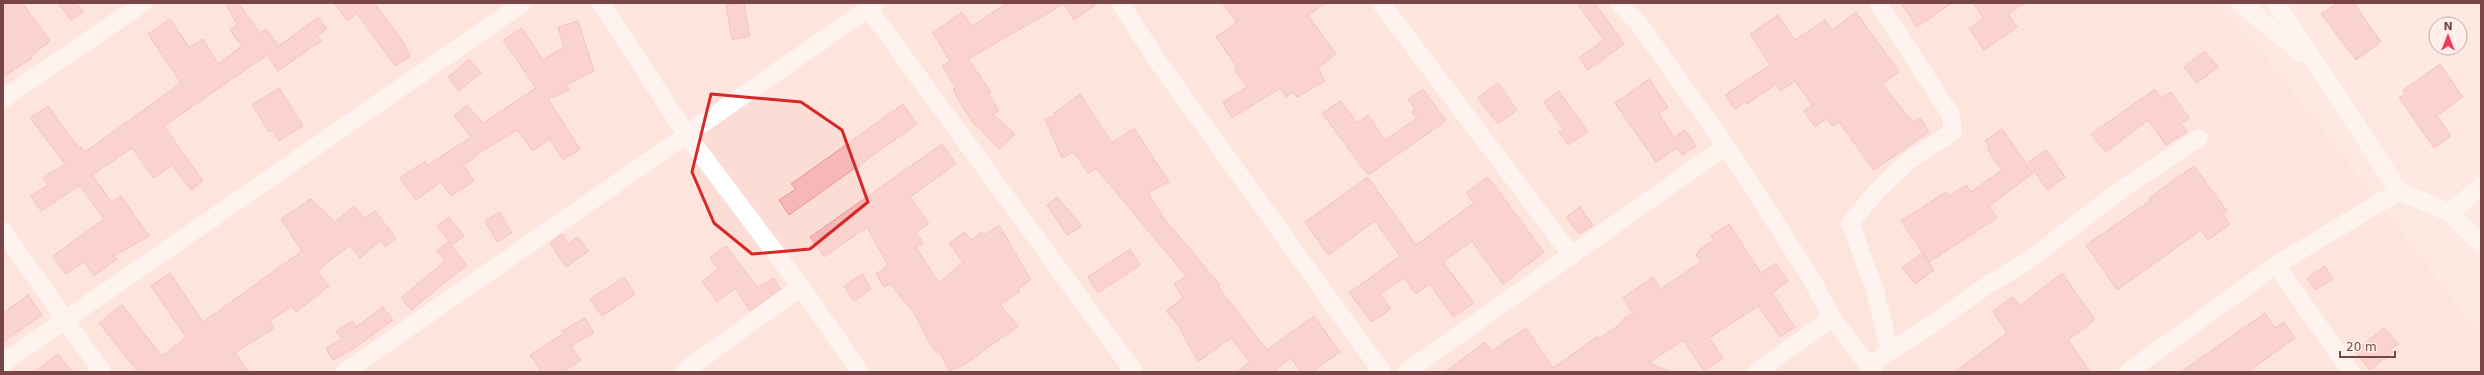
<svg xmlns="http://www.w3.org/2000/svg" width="2484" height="375" font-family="'DejaVu Sans',sans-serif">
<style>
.residential{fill:#fcddd5}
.building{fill:#f6b8b7;stroke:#eb9695}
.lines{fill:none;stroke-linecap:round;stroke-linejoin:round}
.minor{stroke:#fff;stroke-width:18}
.marked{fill:none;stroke:#d62828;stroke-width:3;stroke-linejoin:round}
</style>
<rect width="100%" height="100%" fill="#fee9e2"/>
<path class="residential" d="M3,3H2214L2269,61L2481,336V372H3Z"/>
<g class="building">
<path d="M3,3H22L50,41L31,56L32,58L3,77Z"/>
<path d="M58,3H76L83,12L71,20Z"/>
<path d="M225,3H238L260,33L266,29L279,46L318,17L327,29L317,36L321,41L278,71L267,55L164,126L203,181L191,190L172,165L154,178L132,148L92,175L112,202L121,196L149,236L114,256L117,259L94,276L84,262L66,274L53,256L104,219L80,185L41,211L31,196L48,185L43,178L65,164L30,118L48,106L79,148L81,147L85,152L181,83L148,34L170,19L189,47L203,39L218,64L242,46L230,30L237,24Z"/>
<path d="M334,3H374L404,43L410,56L395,66L357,13L347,21Z"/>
<path d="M744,3L750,36L732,40L726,5Z"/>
<path d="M1007,3H1098L1074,20L1064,4L968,59L991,92L988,94L999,110L993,114L1015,134L999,149L978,126L976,127L963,108L953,89L956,88L942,66L950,61L933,33L962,12L972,26Z"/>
<path d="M1222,3H1326L1308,15L1336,54L1318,68L1325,81L1297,97L1293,92L1286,97L1280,88L1232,118L1223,102L1247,87L1234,69L1237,67L1216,37L1237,22Z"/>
<path d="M1577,3H1595L1624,44L1588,70L1579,58L1604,40Z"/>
<path d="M1901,3H1952L1917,27Z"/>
<path d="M1973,3H2025L2008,14L2017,27L1984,50L1969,28L1984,18Z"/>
<path d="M2337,3H2354L2381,42L2356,60L2321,14Z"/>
<path d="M1856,12L1899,72L1882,84L1913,122L1920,118L1929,132L1874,170L1839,122L1832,126L1827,118L1815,127L1804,111L1812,105L1795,81L1781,91L1776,84L1747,104L1745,102L1735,109L1725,95L1770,65L1750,34L1778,15L1795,40L1825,20L1832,30Z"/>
<path d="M578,21L594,71L567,85L569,90L548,99L580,149L563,160L550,139L533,151L517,130L474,156L475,158L463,165L474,181L451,196L441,182L416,200L400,178L425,161L428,165L471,137L454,116L467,105L483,123L536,88L503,40L522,28L543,60L564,47L558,27Z"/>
<path d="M2205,51L2218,67L2197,83L2184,67Z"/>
<path d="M469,59L481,73L459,91L448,77Z"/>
<path d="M2440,64L2463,97L2437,116L2451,136L2434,148L2399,98L2405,93L2403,90Z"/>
<path d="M1649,79L1668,107L1659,113L1674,137L1685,130L1696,146L1682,155L1677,148L1656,162L1615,103Z"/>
<path d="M1498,83L1517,110L1498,124L1478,98Z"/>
<path d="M279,88L303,126L279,141L273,130L269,132L252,105Z"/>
<path d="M1423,89L1446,121L1368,175L1322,113L1341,101L1357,123L1368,115L1385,140L1417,118L1412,112L1415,109L1408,99Z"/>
<path d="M2155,89L2161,98L2171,92L2189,118L2181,124L2187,132L2166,145L2148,120L2106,152L2091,134Z"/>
<path d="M1559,91L1588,132L1568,145L1559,132L1564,130L1544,102Z"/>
<path d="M1080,94L1112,143L1134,128L1169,182L1148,193L1163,217L1220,285L1218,287L1267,350L1314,316L1340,352L1312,372H1301L1291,358L1273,372H1237L1250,362L1231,338L1198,362L1178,325L1166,311L1183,298L1174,284L1186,276L1096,168L1088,173L1074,152L1062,158L1045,119L1056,115L1054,113Z"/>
<path d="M903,104L917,124L789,215L779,200L796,189L791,184Z"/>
<path d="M2002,129L2033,173L1989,206L1997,218L1929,262L1901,221L1946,192L1949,196L1966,185L1971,192L2002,170L1987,149L1990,147L1985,141Z"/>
<path d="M942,144L956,164L910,197L929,224L916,232L923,243L916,247L939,283L963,262L949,243L965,232L971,240L982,232L984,235L999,225L1031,280L1018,289L1020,291L1000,305L1018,326L964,365L949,371L939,351L937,353L928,340L914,313L890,284L884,287L876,274L888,265L867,227L824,257L810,237Z"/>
<path d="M2046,150L2065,177L2047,190L2028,162Z"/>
<path d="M2194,166L2227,211L2223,214L2230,224L2208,240L2201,230L2117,290L2086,245L2150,201L2149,198Z"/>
<path d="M1368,177L1416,245L1474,203L1466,193L1488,177L1544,252L1503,284L1472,241L1443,262L1474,303L1453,317L1430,284L1416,294L1404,278L1380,294L1391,309L1372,322L1349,293L1400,256L1375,221L1328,255L1305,222Z"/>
<path d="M1057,197L1082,226L1067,235L1047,205Z"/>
<path d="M311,199L335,222L354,206L365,218L375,211L396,238L385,247L380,241L360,258L350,245L317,271L329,286L296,312L292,306L270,321L274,328L235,353L249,372H138L99,323L122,305L162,356L186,337L151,286L170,273L203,322L302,251L281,219Z"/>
<path d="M1580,207L1593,225L1579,234L1566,217Z"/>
<path d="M500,212L512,233L497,242L485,221Z"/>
<path d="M449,217L464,236L452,245L437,226Z"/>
<path d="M1729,224L1761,273L1776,263L1788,281L1772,293L1795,327L1780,337L1758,306L1709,338L1723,358L1704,371L1683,340L1649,363L1672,372H1445L1485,342L1492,351L1526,328L1553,368L1598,336L1599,339L1622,323L1621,321L1633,313L1623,298L1653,277L1661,289L1701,262L1696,255L1699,253L1698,251L1714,240L1711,236Z"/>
<path d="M562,234L568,244L578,237L589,251L566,267L550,243Z"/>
<path d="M448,242L467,265L411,310L401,298L445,261L437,251Z"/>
<path d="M726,246L758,288L774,278L780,289L750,311L735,288L717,302L702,281L718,269L710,258Z"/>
<path d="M1130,249L1140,265L1098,293L1088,277Z"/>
<path d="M1922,253L1934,270L1915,284L1902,268Z"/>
<path d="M2325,266L2333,279L2315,290L2307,278Z"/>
<path d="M2062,273L2095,320L2068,340L2090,372H1955L2007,333L1993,311L2013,297L2020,306Z"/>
<path d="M862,274L871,289L854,301L844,286Z"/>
<path d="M624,277L635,294L602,316L590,299Z"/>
<path d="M28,295L42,315L3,342V313Z"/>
<path d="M383,307L393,320L356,347L333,360L326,348L342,339L336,331L353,321L356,327Z"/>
<path d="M2265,313L2275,328L2284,322L2295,338L2248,372H2181Z"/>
<path d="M585,318L594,333L571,346L581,360L563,372H542L530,355L564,333L562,331Z"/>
<path d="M2384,328L2399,344L2390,349L2393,352L2370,370L2355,351Z"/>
<path d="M58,354L72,372H34Z"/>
</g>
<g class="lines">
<g class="minor">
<path d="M601,3L686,134L801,287L860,372"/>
<path d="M1120,3L1161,66L1382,372"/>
<path d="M1381,3L1572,256"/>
<path d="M1619,3L1639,24L1726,146L1811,278L1832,318L1874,372"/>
<path d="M1878,3L1951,115L1953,132L1908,161L1877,191L1850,223L1874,287L1890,351"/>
<path d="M2240,3L2303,54"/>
<path d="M2276,3L2399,191L2450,213L2481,244"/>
<path d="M868,8L1134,372"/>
<path d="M3,99L143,3"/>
<path d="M2450,213L2481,186"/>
<path d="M3,231L102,372"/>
<path d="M2276,265L2351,372"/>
<path d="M1881,357L1931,325L1989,284L2026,262L2125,187L2199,138"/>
<path d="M3,363L523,3"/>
<path d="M345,372L876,3"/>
<path d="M683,372L801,287"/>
<path d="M1406,372L1726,146"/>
<path d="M1756,372L1832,318"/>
<path d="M2128,372L2276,265L2399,191"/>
</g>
</g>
<path d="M0 0H2484V375H0ZM711,94L801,102L842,130L868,202L810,249L752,254L714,223L692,172Z" fill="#fee9e2" fill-opacity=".55" fill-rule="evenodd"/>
<path class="marked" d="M711,94L801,102L842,130L868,202L810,249L752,254L714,223L692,172Z"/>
<rect width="2484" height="375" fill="none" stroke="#794647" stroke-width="8"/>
<g transform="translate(2448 36)"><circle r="19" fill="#ffefea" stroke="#c9aba9"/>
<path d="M0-3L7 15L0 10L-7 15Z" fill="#f43b57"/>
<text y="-6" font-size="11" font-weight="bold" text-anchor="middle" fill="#794647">N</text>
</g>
<path d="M2340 351v6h55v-6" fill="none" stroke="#794647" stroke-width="2"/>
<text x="2346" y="351" font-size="12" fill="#794647" stroke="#ffefea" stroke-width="3" paint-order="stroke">20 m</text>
</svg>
